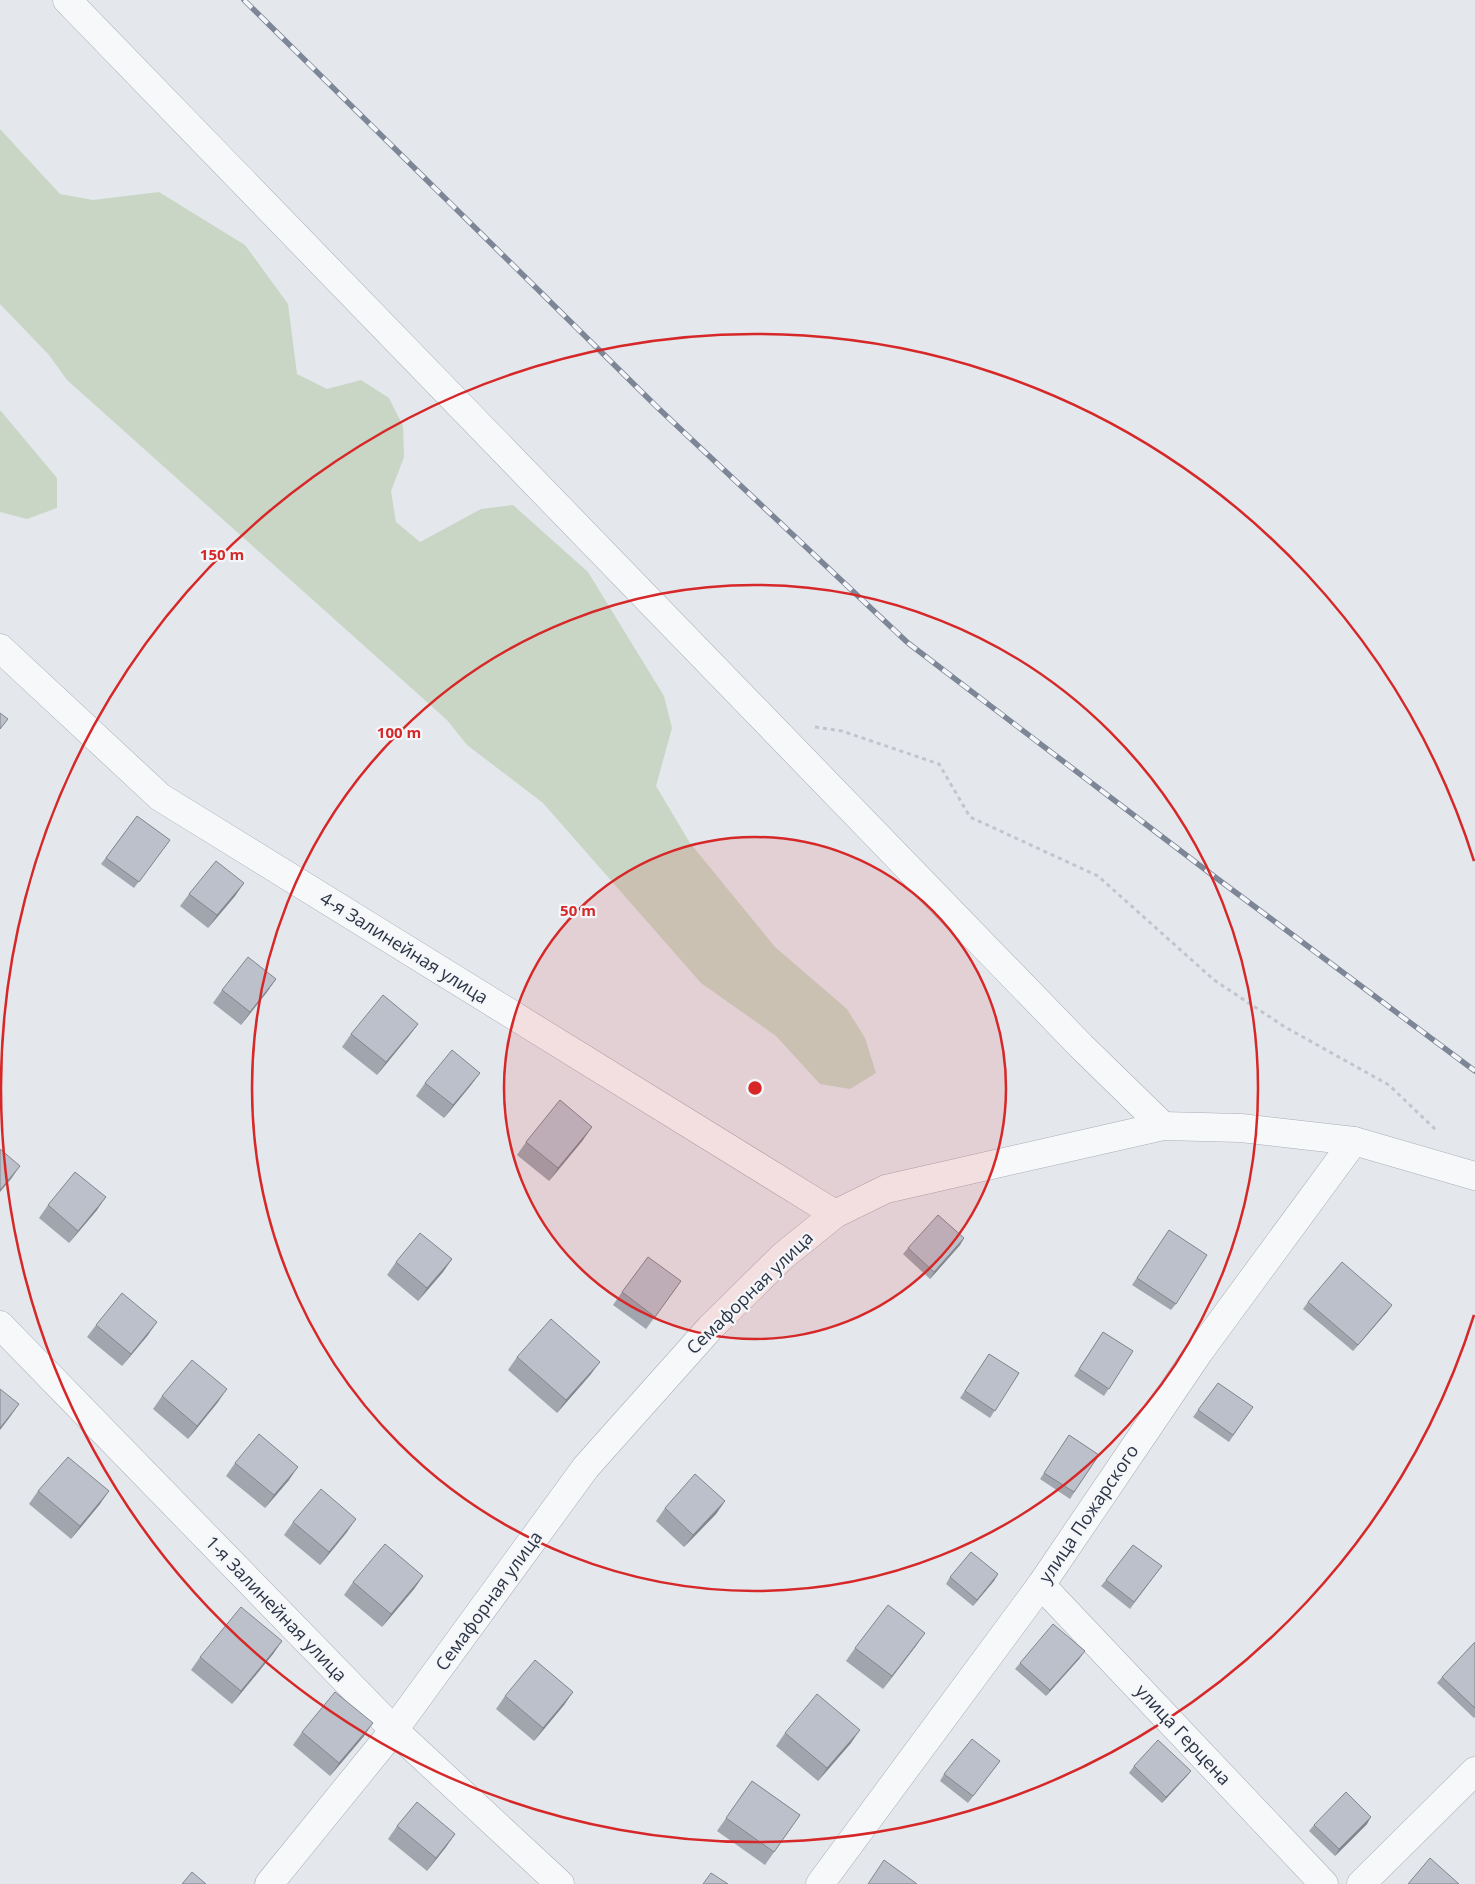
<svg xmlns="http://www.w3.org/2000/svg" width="1475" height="1884" font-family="'Open Sans',sans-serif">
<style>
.green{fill:#c9d6c5}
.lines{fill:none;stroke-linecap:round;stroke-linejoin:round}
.minor-casing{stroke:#a9aeb7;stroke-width:29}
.path{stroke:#c2c5cb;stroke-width:3;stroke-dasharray:4 4;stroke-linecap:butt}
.minor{stroke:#f7f8fa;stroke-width:28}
.rail-casing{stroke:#7d8696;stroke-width:5.5}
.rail{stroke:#f4f6f9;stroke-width:4;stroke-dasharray:11;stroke-linecap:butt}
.wall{fill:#a1a5ae}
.shaded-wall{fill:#83868d}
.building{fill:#bbc0ca;stroke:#83868d}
.ring{fill:none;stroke:#d62828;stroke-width:2.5}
.labels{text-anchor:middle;stroke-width:4.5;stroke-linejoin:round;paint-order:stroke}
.street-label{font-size:18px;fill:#2b3445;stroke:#f4f6f9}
.centre{fill:#d62828;stroke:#f4f6f9;stroke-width:2.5}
.ring-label{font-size:15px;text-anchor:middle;font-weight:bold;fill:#d62828;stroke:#f4f6f9;stroke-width:4.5;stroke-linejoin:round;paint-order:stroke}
</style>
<rect width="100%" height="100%" fill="#e4e7ec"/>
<g class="green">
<path d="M0,129L60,194L93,200L159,192L245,245L288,304L297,374L327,389L361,380L389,398L403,426L404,457L391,491L396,522L420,542L481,509L513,505L588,572L664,696L672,728L656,786L690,843L775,947L847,1009L865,1038L876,1073L850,1089L820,1084L776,1036L701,983L543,803L467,745L447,720L67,380L49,355L0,304Z"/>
<path d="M0,410L57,478V508L27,519L0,512Z"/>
</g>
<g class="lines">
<defs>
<g id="minor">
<path d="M67,0L1081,1046L1163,1126"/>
<path d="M0,648L160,797L835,1214"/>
<path d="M0,1325L394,1730L560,1884"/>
<path d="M1041,1585L1324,1884"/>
<path d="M269,1884L394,1730L586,1467L710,1328L783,1256L835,1214L886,1189L1163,1126L1241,1128L1354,1141L1475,1176"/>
<path d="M820,1884L1041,1585L1199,1352L1354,1141"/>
<path d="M1361,1884L1475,1771"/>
</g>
</defs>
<use href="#minor" class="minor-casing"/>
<path class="path" d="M815,727L842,731L939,764L970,817L1098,876L1214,980L1285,1027L1389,1085L1437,1131"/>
<use href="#minor" class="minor"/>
<defs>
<path id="rail" d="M244,0L657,407L908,643L1211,874L1475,1071"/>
</defs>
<use href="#rail" class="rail-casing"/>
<use href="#rail" class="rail"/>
</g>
<g class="wall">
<path d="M137,816L170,840L134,888L101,864Z"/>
<path d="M244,883L235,896L208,928L180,906L189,894Z"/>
<path d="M276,979L267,992L241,1025L213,1003L222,990Z"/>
<path d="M418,1024L409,1036L377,1075L342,1047L351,1034Z"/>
<path d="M480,1073L471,1085L444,1118L416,1096L425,1083Z"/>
<path d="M583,1140L549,1181L517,1155L526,1142Z"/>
<path d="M48,1205L97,1210L69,1243L39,1218Z"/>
<path d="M1169,1230L1176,1304L1171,1310L1132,1285Z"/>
<path d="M964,1238L960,1245L930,1279L903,1254L908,1248Z"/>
<path d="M452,1259L443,1272L418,1301L387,1275L396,1262Z"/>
<path d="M681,1281L646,1329L613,1305L622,1292Z"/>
<path d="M1308,1302L1392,1305L1387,1312L1353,1351L1303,1309Z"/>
<path d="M96,1325L148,1335L122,1366L87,1337Z"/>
<path d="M1103,1332L1133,1351L1104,1396L1074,1376Z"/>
<path d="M989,1354L1019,1373L990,1418L960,1398Z"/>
<path d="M517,1357L591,1374L557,1413L508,1370Z"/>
<path d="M162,1396L218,1402L188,1439L153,1409Z"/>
<path d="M1253,1407L1229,1442L1193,1417L1198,1410Z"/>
<path d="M1069,1435L1099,1455L1070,1499L1040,1479Z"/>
<path d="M235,1463L289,1480L265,1508L226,1476Z"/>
<path d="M38,1491L100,1504L71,1539L29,1504Z"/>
<path d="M725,1501L716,1514L684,1547L656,1521L665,1508Z"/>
<path d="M293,1522L347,1532L320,1565L284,1535Z"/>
<path d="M1162,1566L1130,1609L1101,1586L1106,1580Z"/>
<path d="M998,1574L973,1606L946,1584L950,1577Z"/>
<path d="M423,1576L414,1589L382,1627L344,1595L353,1582Z"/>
<path d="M925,1633L883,1689L846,1661L855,1648Z"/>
<path d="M282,1641L273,1654L232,1704L191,1670L200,1657Z"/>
<path d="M1475,1642V1717L1474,1718L1437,1683L1442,1677Z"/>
<path d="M1080,1658L1046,1696L1015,1669L1020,1663Z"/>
<path d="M573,1692L564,1705L534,1741L496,1709L505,1696Z"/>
<path d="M302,1732L364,1736L330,1776L293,1745Z"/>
<path d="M785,1733L851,1743L818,1781L776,1746Z"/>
<path d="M1000,1761L968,1803L940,1781L944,1774Z"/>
<path d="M1134,1766L1191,1771L1186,1777L1162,1803L1129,1773Z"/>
<path d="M752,1781L800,1815L765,1865L717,1831Z"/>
<path d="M1367,1824L1335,1856L1309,1831L1314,1825Z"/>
<path d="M397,1826L455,1834L446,1847L427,1871L388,1839Z"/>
</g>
<g class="shaded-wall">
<path d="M244,883L235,896L208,928L217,915Z"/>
<path d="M276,979L267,992L241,1025L250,1012Z"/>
<path d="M418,1024L409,1036L377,1075L386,1062Z"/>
<path d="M480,1073L471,1085L444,1118L453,1105Z"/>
<path d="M592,1127L583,1140L549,1181L558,1168Z"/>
<path d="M20,1166L11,1179L0,1192V1190Z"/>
<path d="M106,1197L97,1210L69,1243L78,1231Z"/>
<path d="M964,1238L960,1245L930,1279L934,1272Z"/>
<path d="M452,1259L443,1272L418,1301L427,1288Z"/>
<path d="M1392,1305L1387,1312L1353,1351L1358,1345Z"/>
<path d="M157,1322L148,1335L122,1366L131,1354Z"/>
<path d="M600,1362L591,1374L557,1413L566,1400Z"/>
<path d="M227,1389L218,1402L188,1439L197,1426Z"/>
<path d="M19,1404L10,1417L0,1430V1428Z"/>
<path d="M298,1467L289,1480L265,1508L274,1495Z"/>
<path d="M109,1491L100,1504L71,1539L80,1526Z"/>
<path d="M725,1501L716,1514L684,1547L693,1535Z"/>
<path d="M356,1519L347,1532L320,1565L329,1552Z"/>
<path d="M998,1574L994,1581L973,1606L977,1600Z"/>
<path d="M423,1576L414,1589L382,1627L391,1614Z"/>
<path d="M925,1633L916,1646L883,1689L892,1676Z"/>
<path d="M282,1641L273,1654L232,1704L241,1691Z"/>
<path d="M1085,1651L1080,1658L1046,1696L1050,1690Z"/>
<path d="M573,1692L564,1705L534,1741L543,1728Z"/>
<path d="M373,1723L364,1736L330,1776L339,1763Z"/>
<path d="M860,1730L851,1743L818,1781L827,1768Z"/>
<path d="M1191,1771L1186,1777L1162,1803L1166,1797Z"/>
<path d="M1371,1817L1367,1824L1335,1856L1339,1849Z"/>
<path d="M455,1834L446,1847L427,1871L436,1858Z"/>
</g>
<g class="building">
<path d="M0,713L8,719L0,729Z"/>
<path d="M137,816L170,840L139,882L106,858Z"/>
<path d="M216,861L244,883L217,915L189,894Z"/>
<path d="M248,957L276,979L250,1012L222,990Z"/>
<path d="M383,995L418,1024L386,1062L351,1034Z"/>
<path d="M452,1050L480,1073L453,1105L425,1083Z"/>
<path d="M560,1100L592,1127L558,1168L526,1142Z"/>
<path d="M0,1149L20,1166L0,1190Z"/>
<path d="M75,1172L106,1197L78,1231L48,1205Z"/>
<path d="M938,1215L964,1238L934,1272L908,1248Z"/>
<path d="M1169,1230L1207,1255L1176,1304L1137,1278Z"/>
<path d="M420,1233L452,1259L427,1288L396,1262Z"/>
<path d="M648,1257L681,1281L655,1317L622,1292Z"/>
<path d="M1342,1262L1392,1305L1358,1345L1308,1302Z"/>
<path d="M122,1293L157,1322L131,1354L96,1325Z"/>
<path d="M551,1319L600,1362L566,1400L517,1357Z"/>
<path d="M1103,1332L1133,1351L1109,1389L1079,1369Z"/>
<path d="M989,1354L1019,1373L995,1411L965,1391Z"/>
<path d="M192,1360L227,1389L197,1426L162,1396Z"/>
<path d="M1218,1383L1253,1407L1233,1435L1198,1410Z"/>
<path d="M0,1389L19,1404L0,1428Z"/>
<path d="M259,1434L298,1467L274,1495L235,1463Z"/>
<path d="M1069,1435L1099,1455L1074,1492L1044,1473Z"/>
<path d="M68,1457L109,1491L80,1526L38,1491Z"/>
<path d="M695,1474L725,1501L693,1535L665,1508Z"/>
<path d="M321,1489L356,1519L329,1552L293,1522Z"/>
<path d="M385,1544L423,1576L391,1614L353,1582Z"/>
<path d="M1133,1545L1162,1566L1134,1602L1106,1580Z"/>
<path d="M971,1552L998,1574L977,1600L950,1577Z"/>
<path d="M888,1605L925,1633L892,1676L855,1648Z"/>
<path d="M241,1607L282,1641L241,1691L200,1657Z"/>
<path d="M1053,1624L1085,1651L1050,1690L1020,1663Z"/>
<path d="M1475,1642V1708L1442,1677Z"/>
<path d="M535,1660L573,1692L543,1728L505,1696Z"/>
<path d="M335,1692L373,1723L339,1763L302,1732Z"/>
<path d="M817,1694L860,1730L827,1768L785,1733Z"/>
<path d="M972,1739L1000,1761L973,1796L944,1774Z"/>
<path d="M1158,1740L1191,1771L1166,1797L1134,1766Z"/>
<path d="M752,1781L800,1815L774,1852L726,1818Z"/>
<path d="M1346,1792L1371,1817L1339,1849L1314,1825Z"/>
<path d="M417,1802L455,1834L436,1858L397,1826Z"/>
<path d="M1430,1858L1459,1884H1408Z"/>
<path d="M884,1860L917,1884H868Z"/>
<path d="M192,1872L206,1884H182Z"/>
<path d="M711,1873L728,1884H703Z"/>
</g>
<circle cx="755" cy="1088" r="251" fill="#d62828" fill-opacity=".12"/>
<g class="ring">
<circle cx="755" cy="1088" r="251"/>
<circle cx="755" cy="1088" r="503"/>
<path d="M1474 1315A754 754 0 1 1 1474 861"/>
</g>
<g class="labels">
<g class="street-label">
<text transform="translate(404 948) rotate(32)" y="6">4-я Залинейная улица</text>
<text transform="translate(750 1293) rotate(-44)" y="6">Семафорная улица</text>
<text transform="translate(1089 1514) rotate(-56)" y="6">улица Пожарского</text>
<text transform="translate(489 1601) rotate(-54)" y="6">Семафорная улица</text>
<text transform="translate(276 1609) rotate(46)" y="6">1-я Залинейная улица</text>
<text transform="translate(1183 1735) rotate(47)" y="6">улица Герцена</text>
</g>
</g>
<circle cx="755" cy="1088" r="8" class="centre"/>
<g class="ring-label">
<text x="222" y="560">150 m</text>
<text x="399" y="738">100 m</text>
<text x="578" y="916">50 m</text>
</g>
</svg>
